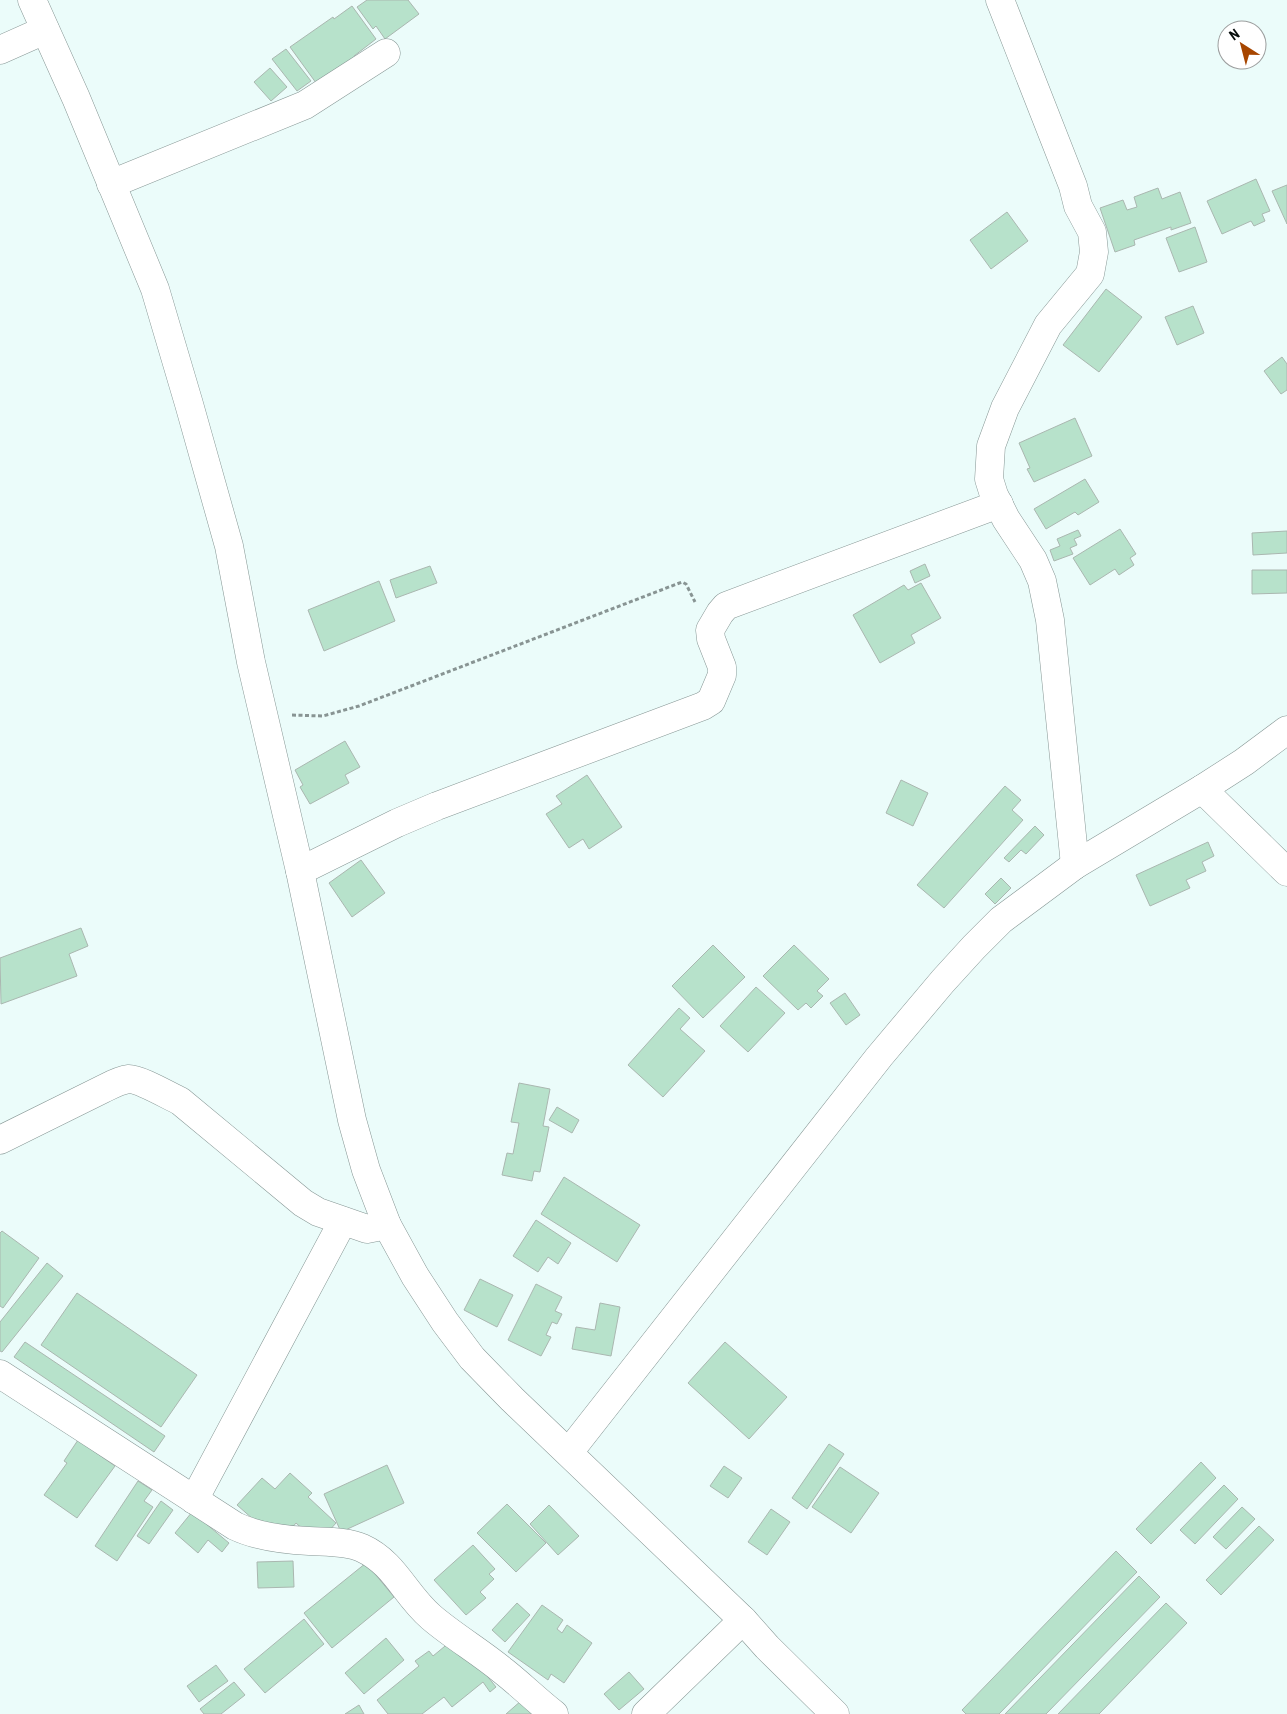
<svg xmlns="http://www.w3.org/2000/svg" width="1287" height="1714" font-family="'Roboto Condensed',sans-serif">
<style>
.building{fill:#b7e2cb;stroke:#aab7b0}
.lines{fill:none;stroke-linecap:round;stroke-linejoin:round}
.street-casing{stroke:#879795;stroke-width:29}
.secondary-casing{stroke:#879795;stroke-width:29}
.path{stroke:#889493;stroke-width:3;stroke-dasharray:4 2.5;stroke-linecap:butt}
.street{stroke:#fff;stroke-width:28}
.secondary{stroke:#fff;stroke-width:28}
</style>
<rect width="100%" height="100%" fill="#ebfcfa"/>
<g class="building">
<path d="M367,0H408L419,14L385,39L376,26L373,29L357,7Z"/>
<path d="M352,6L376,39L354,56L357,60L319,87L290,47L333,17L334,19Z"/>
<path d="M286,49L311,81L297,91L272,59Z"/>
<path d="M270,68L287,87L271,101L254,82Z"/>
<path d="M1256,179L1270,211L1262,214L1265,221L1254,226L1251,221L1222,234L1207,201Z"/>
<path d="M1287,185V224L1272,191Z"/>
<path d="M1158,188L1162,199L1180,192L1191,223L1171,230V227L1134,240L1135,245L1115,252L1100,208L1123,200L1127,210L1137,207L1134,197Z"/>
<path d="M1007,212L1028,241L991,269L970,240Z"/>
<path d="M1195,227L1207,262L1179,272L1166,238Z"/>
<path d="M1106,289L1142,317L1099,372L1063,345Z"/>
<path d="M1193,306L1204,333L1177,345L1165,317Z"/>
<path d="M1282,357L1287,364V390L1281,394L1264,371Z"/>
<path d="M1075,418L1092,456L1034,482L1027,469L1030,468L1019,443Z"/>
<path d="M1085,479L1099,502L1078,515L1075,512L1046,529L1034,509Z"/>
<path d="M1120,529L1136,554L1130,558L1134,565L1119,575L1115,569L1090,585L1073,558Z"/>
<path d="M1078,530L1081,536L1074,539L1077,545L1070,548L1073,554L1054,561L1050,550L1060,546L1057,539Z"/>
<path d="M1287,531V553L1253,555L1252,533Z"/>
<path d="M925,564L930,576L915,583L910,571Z"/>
<path d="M430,566L437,583L396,598L390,580Z"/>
<path d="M1252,570H1287V593L1252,594Z"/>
<path d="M379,581L395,621L324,651L308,610Z"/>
<path d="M921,583L941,618L911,635L915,643L880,663L853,615L904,585L908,590Z"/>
<path d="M345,741L360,767L345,775L349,783L310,804L300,787L303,785L295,770Z"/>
<path d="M587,775L622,827L589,849L583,839L569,848L546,814L562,804L556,796Z"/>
<path d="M901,780L928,793L913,826L886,813Z"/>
<path d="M1005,786L1021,800L1012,810L1023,820L944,908L917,885Z"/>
<path d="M1035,826L1044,835L1026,854L1021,850L1009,862L1004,858Z"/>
<path d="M1208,842L1214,856L1202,862L1206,871L1186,880L1190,888L1150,906L1136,875Z"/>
<path d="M361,860L385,893L352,917L329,883Z"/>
<path d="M1001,878L1011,888L995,904L985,894Z"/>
<path d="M81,928L88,946L69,954L77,976L1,1004L0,958Z"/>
<path d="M713,945L745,977L703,1018L672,986Z"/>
<path d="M794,945L829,979L817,991L823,996L811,1008L806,1003L798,1010L763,976Z"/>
<path d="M756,987L785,1013L748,1052L720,1026Z"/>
<path d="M845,993L860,1015L846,1025L830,1003Z"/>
<path d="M679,1008L690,1018L680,1029L705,1051L663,1097L628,1065Z"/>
<path d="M519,1083L550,1089L543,1126L549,1127L540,1172L534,1171L532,1181L502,1175L507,1153L513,1154L519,1123L511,1122Z"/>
<path d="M557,1107L579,1120L572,1133L549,1120Z"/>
<path d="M564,1177L640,1225L617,1262L541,1214Z"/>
<path d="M536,1220L571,1243L558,1264L548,1257L538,1272L513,1256Z"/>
<path d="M2,1231L39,1258L3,1308L0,1306V1233Z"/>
<path d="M47,1263L63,1276L2,1352L0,1351V1322Z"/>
<path d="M480,1279L513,1295L497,1327L464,1310Z"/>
<path d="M536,1284L562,1297L555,1311L562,1314L557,1324L552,1322L546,1335L551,1337L541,1356L508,1340Z"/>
<path d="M77,1293L197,1375L161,1427L41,1345Z"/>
<path d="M600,1303L620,1307L611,1356L572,1349L576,1327L595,1330Z"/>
<path d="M25,1342L165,1436L154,1452L14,1357Z"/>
<path d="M725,1342L787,1397L749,1439L688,1383Z"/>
<path d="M78,1440L115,1466L77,1518L44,1495L67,1463L64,1461Z"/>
<path d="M829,1444L844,1454L807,1509L792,1498Z"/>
<path d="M1201,1462L1216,1478L1151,1544L1136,1529Z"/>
<path d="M387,1465L404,1503L341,1532L324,1494Z"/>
<path d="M724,1466L742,1478L728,1498L710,1486Z"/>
<path d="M840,1467L879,1493L851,1533L812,1507Z"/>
<path d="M290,1473L312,1493L308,1497L336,1523L328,1532L308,1534L296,1523L285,1536L271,1535L237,1505L262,1478L275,1489Z"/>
<path d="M138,1481L152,1490L144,1501L153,1507L117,1561L95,1546Z"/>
<path d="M1224,1485L1238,1499L1195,1544L1180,1530Z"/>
<path d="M161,1501L173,1510L149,1544L137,1536Z"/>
<path d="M507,1504L546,1543L516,1572L477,1533Z"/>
<path d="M549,1505L579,1536L558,1555L530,1524Z"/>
<path d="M1242,1507L1255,1519L1226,1549L1213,1537Z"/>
<path d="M771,1509L790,1522L767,1555L748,1542Z"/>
<path d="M192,1512L229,1543L222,1552L208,1540L198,1553L175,1533Z"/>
<path d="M1259,1526L1274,1540L1221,1595L1206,1580Z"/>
<path d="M473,1545L495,1569L489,1574L494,1579L480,1592L486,1598L466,1615L434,1580Z"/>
<path d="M1116,1551L1137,1572L999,1714H966L962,1710Z"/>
<path d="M293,1561L294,1587L258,1588L257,1562Z"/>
<path d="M366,1563L394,1597L332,1648L304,1613Z"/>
<path d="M1139,1576L1160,1597L1046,1714H1005Z"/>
<path d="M517,1603L530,1615L505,1642L492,1630Z"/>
<path d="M1166,1603L1187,1623L1099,1714H1058Z"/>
<path d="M542,1605L563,1620L557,1629L562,1633L567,1625L592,1643L564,1683L551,1674L548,1680L508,1652Z"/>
<path d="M304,1619L324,1644L265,1693L244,1669Z"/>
<path d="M456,1637L496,1687L490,1692L483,1682L452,1707L444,1697L422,1714H388L377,1700L419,1666L415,1661L429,1651L433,1656Z"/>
<path d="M386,1638L404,1660L364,1694L345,1673Z"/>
<path d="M216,1665L228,1681L199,1702L187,1686Z"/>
<path d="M629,1672L644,1689L619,1710L604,1694Z"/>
<path d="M234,1682L245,1695L221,1714H204L200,1709Z"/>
<path d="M522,1700L534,1714H506Z"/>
<path d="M359,1705L364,1714H345Z"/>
</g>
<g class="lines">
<defs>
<g id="street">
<path d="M1000,0L1073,186L1078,206L1092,232L1094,252L1090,274L1048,325L1005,408L991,446L989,479L994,495L1006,519L1033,560L1042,581L1050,620L1075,865"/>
<path d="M0,50L45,30"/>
<path d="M111,184L305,105L386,53"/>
<path d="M1202,789L1287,872"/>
<path d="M300,871L397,823L437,806L703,706L711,701L722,675V667L711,639L710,630L720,613L726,606L999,504"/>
<path d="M0,1140L103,1089C111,1085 120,1080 129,1079C140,1079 169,1096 180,1101L303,1203L318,1212L367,1229L387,1225"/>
<path d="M0,1374L235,1526C258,1537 285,1540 309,1541C326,1542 347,1541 362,1548C395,1563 405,1595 431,1617C453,1636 479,1651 502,1670C520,1684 536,1700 554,1714"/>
<path d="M194,1500L343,1221"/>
<path d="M646,1714L743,1620"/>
</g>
<g id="secondary">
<path d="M32,0L76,98L155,289L189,404L229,546L251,662L300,871L352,1120L366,1170L387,1225L415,1276L445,1322L472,1358L512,1399L743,1620L767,1647L835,1714"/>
<path d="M569,1452L879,1057L943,981L974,947L1001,920L1075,865L1202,789L1244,762L1287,730"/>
</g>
</defs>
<use href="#street" class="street-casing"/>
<use href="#secondary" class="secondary-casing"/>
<path class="path" d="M292,715L323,716L359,706L682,582L686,584L695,602"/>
<use href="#street" class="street"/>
<use href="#secondary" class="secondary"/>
</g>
<g transform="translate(1242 45) rotate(324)"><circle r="24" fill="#ffffff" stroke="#9c9e9e"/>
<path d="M0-4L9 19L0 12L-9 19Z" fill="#a74600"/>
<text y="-8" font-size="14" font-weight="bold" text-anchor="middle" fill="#070d0c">N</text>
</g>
</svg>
